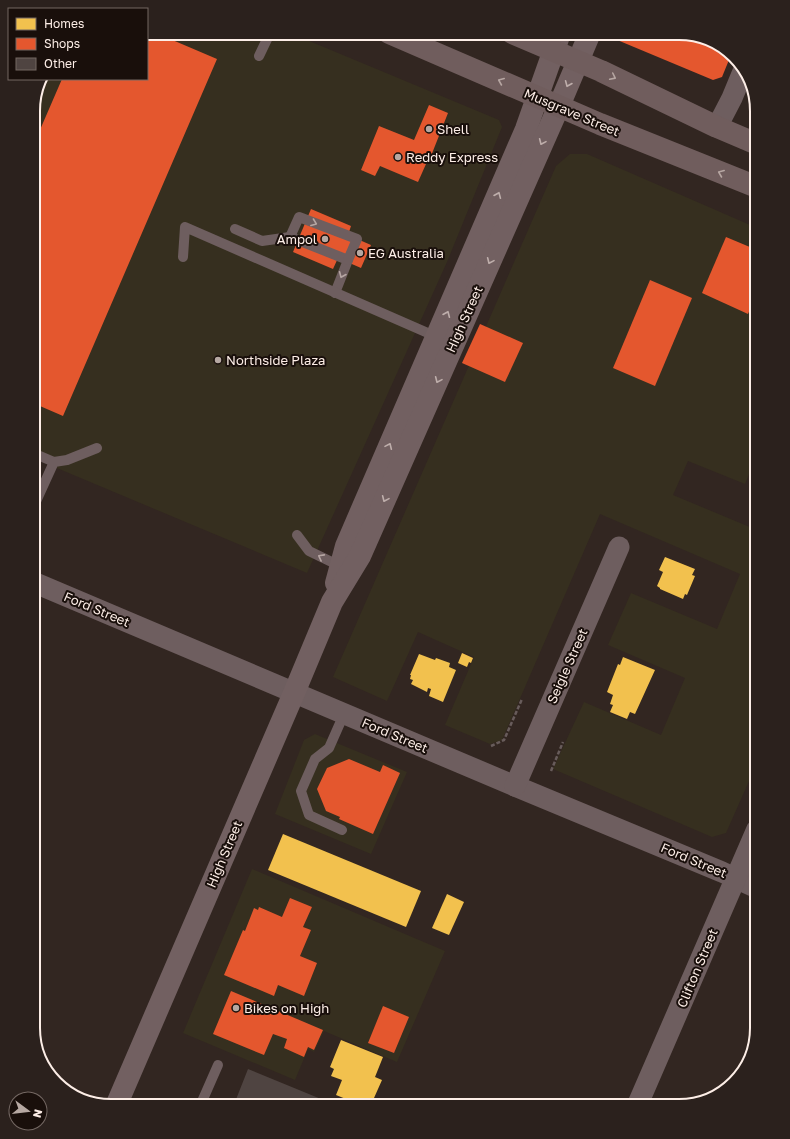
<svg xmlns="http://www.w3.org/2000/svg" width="790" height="1139" font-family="'Golos Text',sans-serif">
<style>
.commercial{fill:#362f1f}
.homes{fill:#f2c14e}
.shops{fill:#e4572e}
.building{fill:#4f4441}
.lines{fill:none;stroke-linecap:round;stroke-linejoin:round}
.path{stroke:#685c5b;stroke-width:2.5;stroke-dasharray:4 2;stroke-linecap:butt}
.lane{stroke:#6e5e5f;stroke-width:10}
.street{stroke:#6e5e5f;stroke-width:21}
.secondary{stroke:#726061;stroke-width:22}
.primary{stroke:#705d5d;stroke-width:22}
.oneway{stroke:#b6a6a2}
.oneway2{stroke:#beaeab}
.oneway3{stroke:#b6a6a3}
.poi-dot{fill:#b6a8a2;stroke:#190f0b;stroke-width:1.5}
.labels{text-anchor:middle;stroke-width:4;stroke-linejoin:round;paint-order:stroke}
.street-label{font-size:13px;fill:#fdeee7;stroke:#190f0b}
.poi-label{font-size:13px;fill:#fdeee7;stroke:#190f0b;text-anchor:start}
.rim{fill:none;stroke:#fdeee7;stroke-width:2}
</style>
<rect width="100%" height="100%" fill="#322621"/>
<g class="commercial">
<path d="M147,33H290L499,120L502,127L447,262L307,573L33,458V106L40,79H147Z"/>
<path d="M570,154H587L757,228V455L745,484L688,461L673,495L757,530V763L726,833L712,837L553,769L584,702L661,735L685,678L608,645L631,593L717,629L740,574L600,514L502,740L490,744L445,725L474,657L418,632L387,701L333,677L556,166Z"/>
<path d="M315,734L407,772L371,854L275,814L304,740Z"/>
<path d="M252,869L445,951L397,1062L324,1031L314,1052L308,1049L295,1080L183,1033Z"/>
</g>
<g class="homes">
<path d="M665,557L695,569L692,575L695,576L687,595L685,594L683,599L660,589V588L657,586L663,572L659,570Z"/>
<path d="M462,653L473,658L471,663L469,662L467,667L458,663Z"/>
<path d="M419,654L435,660L436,658L450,663L449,667L456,670L443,702L429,696L431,689L428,688L427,692L411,684L413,680L410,679L411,675H410Z"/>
<path d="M623,657L655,670L635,714L630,712L627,719L610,712L613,705L610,704L613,695L607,692L618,664L620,665Z"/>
<path d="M283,834L421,891L406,927L268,870Z"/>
<path d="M447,894L464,902L449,935L432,928Z"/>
<path d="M341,1040L383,1057L375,1077L382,1080L374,1098L379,1100L376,1106H363L336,1095L342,1080L331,1076L334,1069L330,1067Z"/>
</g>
<g class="shops">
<path d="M147,33H156L217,59L63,416L33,403V146L62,79H147Z"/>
<path d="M611,33H684L722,46L731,55L722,77L713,80L610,37Z"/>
<path d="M429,105L448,113L431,156L430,155L418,182L380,166L375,176L361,170L379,126L414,140Z"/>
<path d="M311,209L351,226L348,235L371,245L361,268L338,258L333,269L293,252Z"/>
<path d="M726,237L757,250V294L748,314L702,293Z"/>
<path d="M650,280L692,298L655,386L613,368Z"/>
<path d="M480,324L523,343L505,382L462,363Z"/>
<path d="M349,759L380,772L383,765L400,773L373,834L339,819L340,817L326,811L317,789L327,768Z"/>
<path d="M290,898L312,907L303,927L311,930L300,956L317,963L304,996L278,985L274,996L224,975L243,930L245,931L254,908L258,910L259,907L282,917Z"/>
<path d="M231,991L323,1030L314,1050L308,1047L304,1057L284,1048L287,1039L273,1034L264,1055L213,1034Z"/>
<path d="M383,1006L409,1017L394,1053L368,1043Z"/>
</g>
<path class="building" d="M248,1069L338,1106H230L232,1101L235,1102Z"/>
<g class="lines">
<g class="path">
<path d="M491,746L504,740L522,699"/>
<path d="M551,771L563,742"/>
</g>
<g class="lane">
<path d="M259,56L270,33"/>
<path d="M235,229L262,241L290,237L348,260L335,293"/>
<path d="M290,237L299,217L357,239L348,260"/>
<path d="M183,257L185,227L437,337"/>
<path d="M33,453L54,462"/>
<path d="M33,508L54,462L67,460L97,448"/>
<path d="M297,535L309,551L342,567"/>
<path d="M342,830L309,815L301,791L315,759L329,748L344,714"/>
<path d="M200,1106L218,1065"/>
</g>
<g class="street">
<path d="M717,127L732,98L744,69"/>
<path d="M33,582L515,786L722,872L757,888"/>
<path d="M515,786L619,547"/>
<path d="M637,1106L757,829"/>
</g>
<g class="secondary">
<path d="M336,583L346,546L526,129L560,33"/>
<path d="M116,1106L294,693L332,602L360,556L559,106L590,33"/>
</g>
<g class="primary">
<path d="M389,33L600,124L757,187"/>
<path d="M512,33L601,71L717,127L757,144"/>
</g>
</g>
<defs><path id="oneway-chevron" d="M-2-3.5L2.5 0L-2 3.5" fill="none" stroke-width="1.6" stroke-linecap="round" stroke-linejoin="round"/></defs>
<g class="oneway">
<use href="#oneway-chevron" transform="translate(613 77) rotate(26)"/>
<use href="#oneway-chevron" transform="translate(501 81) rotate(-157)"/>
<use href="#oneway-chevron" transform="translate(721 173) rotate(-158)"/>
</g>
<g class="oneway2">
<use href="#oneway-chevron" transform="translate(568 84) rotate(113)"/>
<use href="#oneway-chevron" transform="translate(542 142) rotate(114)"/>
<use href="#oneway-chevron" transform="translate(498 195) rotate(-67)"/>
<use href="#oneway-chevron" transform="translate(490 261) rotate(114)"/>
<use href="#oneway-chevron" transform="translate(447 314) rotate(-67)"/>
<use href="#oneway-chevron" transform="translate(438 380) rotate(114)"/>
<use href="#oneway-chevron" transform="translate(389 446) rotate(-66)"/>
<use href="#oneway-chevron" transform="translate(385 499) rotate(114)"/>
</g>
<g class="oneway3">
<use href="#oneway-chevron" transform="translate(314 223) rotate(21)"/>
<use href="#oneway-chevron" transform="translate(342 275) rotate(113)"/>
<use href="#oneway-chevron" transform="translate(321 557) rotate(-152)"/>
</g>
<g class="poi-dot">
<circle cx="429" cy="129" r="4"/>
<circle cx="398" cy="157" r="4"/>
<circle cx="325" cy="239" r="4"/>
<circle cx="360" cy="253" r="4"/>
<circle cx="218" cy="360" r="4"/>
<circle cx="236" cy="1008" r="4"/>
</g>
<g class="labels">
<g class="street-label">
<text transform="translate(572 112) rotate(23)" y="5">Musgrave Street</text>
<text transform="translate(464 319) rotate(-66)" y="5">High Street</text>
<text transform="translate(97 609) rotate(23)" y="5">Ford Street</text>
<text transform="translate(567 666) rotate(-66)" y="5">Seigle Street</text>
<text transform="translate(395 735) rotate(23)" y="5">Ford Street</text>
<text transform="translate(224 854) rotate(-67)" y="5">High Street</text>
<text transform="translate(694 860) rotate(23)" y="5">Ford Street</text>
<text transform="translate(697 968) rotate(-67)" y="5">Clifton Street</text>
</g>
<g class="poi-label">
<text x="437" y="134">Shell</text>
<text x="406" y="162">Reddy Express</text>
<text x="317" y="244" text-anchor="end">Ampol</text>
<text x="368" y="258">EG Australia</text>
<text x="226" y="365">Northside Plaza</text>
<text x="244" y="1013">Bikes on High</text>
</g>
</g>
<path d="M0 0H790V1139H0ZM111 40H679A71 71 0 0 1 750 111V1028A71 71 0 0 1 679 1099H111A71 71 0 0 1 40 1028V111A71 71 0 0 1 111 40Z" fill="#2b211d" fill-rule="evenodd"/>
<path class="rim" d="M111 40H679A71 71 0 0 1 750 111V1028A71 71 0 0 1 679 1099H111A71 71 0 0 1 40 1028V111A71 71 0 0 1 111 40Z"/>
<rect x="8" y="8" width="140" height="72" fill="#190f0b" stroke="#746863"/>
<rect x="16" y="18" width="20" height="12" fill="#f2c14e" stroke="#746863"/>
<text x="44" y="28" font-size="12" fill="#fdeee7">Homes</text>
<rect x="16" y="38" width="20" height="12" fill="#e4572e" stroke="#746863"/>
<text x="44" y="48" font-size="12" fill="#fdeee7">Shops</text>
<rect x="16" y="58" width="20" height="12" fill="#4f4441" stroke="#746863"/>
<text x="44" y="68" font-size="12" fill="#fdeee7">Other</text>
<g transform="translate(28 1111) rotate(105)"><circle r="19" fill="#190f0b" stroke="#746863"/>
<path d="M0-3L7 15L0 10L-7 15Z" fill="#b6a8a2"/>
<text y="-6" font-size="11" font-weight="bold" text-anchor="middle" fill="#fdeee7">N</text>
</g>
</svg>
